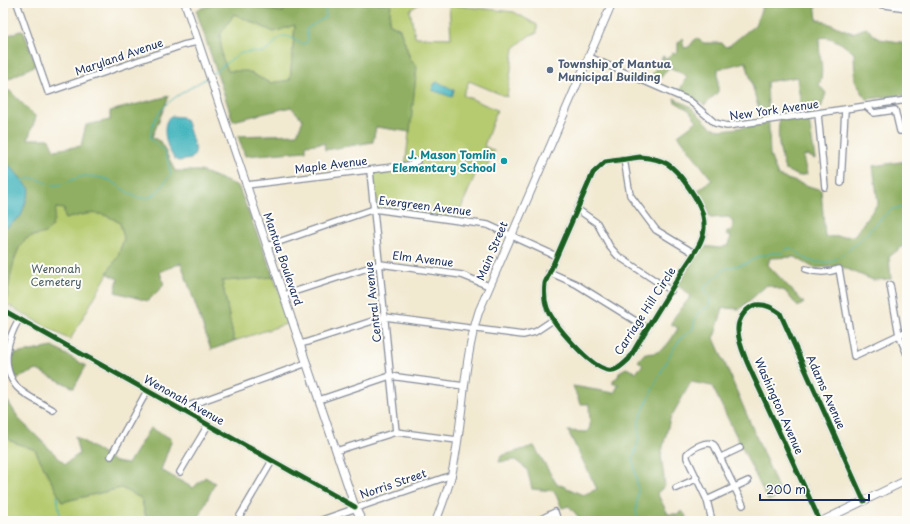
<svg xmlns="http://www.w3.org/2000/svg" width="910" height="524" font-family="'Playpen Sans',sans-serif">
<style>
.green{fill:#b6cb70;stroke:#687d67}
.forest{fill:#90af62;stroke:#566f60;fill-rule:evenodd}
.water{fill:#45b5be;stroke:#30728e}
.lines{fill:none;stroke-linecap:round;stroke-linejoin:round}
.stream{stroke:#45b5be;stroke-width:1}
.minor-casing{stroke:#868c98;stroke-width:8}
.major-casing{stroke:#868c98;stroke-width:9}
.minor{stroke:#fff;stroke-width:5.5}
.major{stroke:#fff;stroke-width:7}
.cycleway-casing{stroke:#fdfcf7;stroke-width:8}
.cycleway{stroke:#1b5e20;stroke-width:5}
.service-dot{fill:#5c6f8a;stroke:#fdfcf7;stroke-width:1.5}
.culture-dot{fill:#0f9aa8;stroke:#fdfcf7;stroke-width:1.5}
.labels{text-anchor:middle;stroke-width:4;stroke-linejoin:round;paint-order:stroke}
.street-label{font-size:11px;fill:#1b2f5e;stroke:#fdfcf7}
.service-label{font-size:11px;font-weight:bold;fill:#4e5e75;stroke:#fdfcf7;text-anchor:start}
.culture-label{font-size:11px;font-weight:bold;fill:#0d838f;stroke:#fdfcf7;text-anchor:end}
.park-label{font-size:11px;fill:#4a5e63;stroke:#fdfcf7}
</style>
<rect width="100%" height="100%" fill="#fdfcf7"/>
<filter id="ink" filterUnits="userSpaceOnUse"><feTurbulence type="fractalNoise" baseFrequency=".025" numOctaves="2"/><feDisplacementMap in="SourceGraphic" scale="8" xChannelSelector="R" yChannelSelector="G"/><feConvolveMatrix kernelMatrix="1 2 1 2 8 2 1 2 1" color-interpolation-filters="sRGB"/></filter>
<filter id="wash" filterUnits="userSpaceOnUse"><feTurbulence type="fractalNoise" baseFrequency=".012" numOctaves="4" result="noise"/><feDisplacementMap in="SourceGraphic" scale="16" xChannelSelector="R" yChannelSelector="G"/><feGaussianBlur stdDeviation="0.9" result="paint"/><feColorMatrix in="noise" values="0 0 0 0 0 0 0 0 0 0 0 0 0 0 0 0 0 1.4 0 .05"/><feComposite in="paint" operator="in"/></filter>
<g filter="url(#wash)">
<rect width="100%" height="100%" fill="#f2e9d1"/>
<g class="green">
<path d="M257,3H313L311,5H287L283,12L258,8Z"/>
<path d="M391,3H421L410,10L415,37L451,38L449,5L514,12L537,25V33L530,35L514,48L507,97L469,81L463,95L497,110L484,146L494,151L485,172L478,168L456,220L374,211L371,172L405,167L417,66L411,61L400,29L389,23Z"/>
<path d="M234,14L274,32L295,24L290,80L270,83L247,72L228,71L222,57L220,35Z"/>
<path d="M56,208L64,209L65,219C88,213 99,209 120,223L124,238L118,256L70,340L6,304C9,289 12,251 24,241C30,235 37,234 45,233Z"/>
<path d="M274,277L289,323L234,341L222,281Z"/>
<path d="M3,431L11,441L35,450L62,502L121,488L141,498L147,521H3Z"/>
</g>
<g class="forest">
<path d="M216,3H257L259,8L283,12L287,5L391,3L389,23L400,29L411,61L417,66L410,132L376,127L373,142L325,150L324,143L306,145V151L245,156L238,136L297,134L303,120L291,107L233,121L196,10ZM234,14L274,32L295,25L290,80L270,83L247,71H228L222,57L220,35Z"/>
<path d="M764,3H815L817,19L853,33L866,28L879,39L907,43V95L866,99L855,80L854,53C844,46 833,35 820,38C817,55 826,67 819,85L826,93L821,108H807L815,159L807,155L803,157L807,174L799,176L785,170C780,153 776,136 780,118L802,115L797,77L767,82L770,155L778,176L821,190L825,237L854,236L878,203L873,166L907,161V243L889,257L891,279L873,280L840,266L814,268L795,257L770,258L768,265L804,303L798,307L785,291L767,285L740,309L723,308L714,338L781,495L768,501L712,386L691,382L670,419L661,455L665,486L657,493L668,514H679L682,511L686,516V521H582L569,506L562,508L554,491L532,489L527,469L515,460L499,462L501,456L534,446L556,483L583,495L597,489L568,431L587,432L590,427L589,404H580L573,386L614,393L619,384H613V380L618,377L619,372L626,368L636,372L643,365L638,361L645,353C662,356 670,342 678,328L671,324L675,316L691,296L677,285L702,246L720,248L729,245L731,235H726L727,231H732L733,223L729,217L710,218L705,203L697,191L712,180L678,135L697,121L689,110L675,102L674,98L691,107L711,127L721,130L763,125L746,62L718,69V92L705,105L679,92L687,76L669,67L657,83L650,79L663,56L667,59L672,53H676L678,50V43L682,38L684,48L689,47L696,38L704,43H722L725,47L729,46L755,25Z"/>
<path d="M23,30L36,65L6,80L3,77V37Z"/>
<path d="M3,90L10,91L36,117L28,139H49L54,150L81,146L86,125L110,120V111L169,96L152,137L161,142L175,171H201L238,186L274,277L222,281L234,341L211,350L181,263L160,272L164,285L148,301L115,292L118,279L107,273L118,256L124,238L120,223C99,209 87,213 65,219L64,209L56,208C55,214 54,224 50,229C44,237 30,233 23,242C12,255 9,288 6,304L3,303V230L21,216L30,189L3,158Z"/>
<path d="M53,347L86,366L74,388L37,370L18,378L10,372L3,382L4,356Z"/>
<path d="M3,390V394L20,420L65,464L79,454L75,436L115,462L128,464L150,428L172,439L161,470L193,488L205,477L215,483L197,521H147L141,498L121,488L62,502L35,450L11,441L3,431Z"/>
</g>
<g class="water">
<path d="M438,82L454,90L452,97L432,90L435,83Z"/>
<path d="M171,116L182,117L187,122L195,149V154L191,159L178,161C167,155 159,123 171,116Z"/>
<path d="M3,158L30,189L21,216L3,230Z"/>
</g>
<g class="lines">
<g class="stream">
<path d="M212,74C222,68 232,57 242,53C252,50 261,56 269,49C275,45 277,36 285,36C292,36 296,42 302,44L306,43L308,39L306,29L326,17L324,3"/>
<path d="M23,181C35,174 41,182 52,185C63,187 74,177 85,176C91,176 100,177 106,179C121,184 133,203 150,197C159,194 165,181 171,174C170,170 166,154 164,151C160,147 155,144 152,140C149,136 151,133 152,128C159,101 186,92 208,77"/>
<path d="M57,496L61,521"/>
<path d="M638,521L636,510L638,490L633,459L639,439V420L656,382L672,351L681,338L693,329C694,319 698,309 709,307L710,297L704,289L705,287L726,268L745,264L761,255H768L770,253H783L788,248C798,248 801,260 815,262C821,262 829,263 834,260C853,251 876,222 892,209L907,207"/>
</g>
</g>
</g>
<g filter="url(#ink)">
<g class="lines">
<defs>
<g id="minor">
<path d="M17,3L48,92L183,45L197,42"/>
<path d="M871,3L907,8"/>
<path d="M589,57L690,101L715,123L727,126L907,100"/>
<path d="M867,107L874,113L895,110L900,131L907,130"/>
<path d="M818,114L825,187"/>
<path d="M640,157C665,159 672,164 687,185C697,199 705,212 704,229C703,243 691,258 683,270C665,300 646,329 629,359C623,364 617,372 608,370C591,368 553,324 547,308C544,300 544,292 545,283L593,173L605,162Z"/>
<path d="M624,159L630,195L656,230L694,253"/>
<path d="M370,171L396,432"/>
<path d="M841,183L845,110"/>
<path d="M247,185L409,165L417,161"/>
<path d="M577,209L597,223L610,247L618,256L671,291"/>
<path d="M267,246L374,209L488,225L556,256"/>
<path d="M806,269C817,273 828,273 839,269L854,356L907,331"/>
<path d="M549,272L576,284L647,328"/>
<path d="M890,285L899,335L907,354"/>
<path d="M284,295L380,264L462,275L489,286"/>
<path d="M3,310L355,507"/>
<path d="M19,319C7,339 0,367 17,387C26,397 42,403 53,410"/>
<path d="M301,344L385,317L523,335L535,332L553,320"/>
<path d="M319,400L390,376L464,386"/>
<path d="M183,411L188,406L307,363"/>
<path d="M336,451L396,432L457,440"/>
<path d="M111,456L147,391"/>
<path d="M721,457L740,448"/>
<path d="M180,472L208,425"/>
<path d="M676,488L696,479"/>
<path d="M707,500L748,481"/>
<path d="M237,521L272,461"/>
<path d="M319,521L452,475"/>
<path d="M537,521L555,512L558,521"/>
<path d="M712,521L707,500L687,458V454C692,448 707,440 714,445L743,505"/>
<path d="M820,521C801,480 783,440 764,399C756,381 739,350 738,331C737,321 744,310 753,306C763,302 772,307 780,313L864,501"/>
</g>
<g id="major">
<path d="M185,3L355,507L362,521"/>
<path d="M436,521C443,502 451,483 454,463C464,412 463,361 479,311L612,3"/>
<path d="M822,521L907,480"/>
</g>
</defs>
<use href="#minor" class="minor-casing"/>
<use href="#major" class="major-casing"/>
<use href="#minor" class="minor"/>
<use href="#major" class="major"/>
<defs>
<g id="cycleway">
<path d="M640,157C665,159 672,164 687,185C697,199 705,212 704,229C703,243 691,258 683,270C665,300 646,329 629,359C623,364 617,372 608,370C591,368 553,324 547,308C544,300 544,292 545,283L593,173L605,162Z"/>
<path d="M3,310L355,507"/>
<path d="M820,521C801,480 783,440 764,399C756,381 739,350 738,331C737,321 744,310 753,306C763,302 772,307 780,313L864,501"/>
</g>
</defs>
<use href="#cycleway" class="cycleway-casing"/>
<use href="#cycleway" class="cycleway"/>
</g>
</g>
<circle class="service-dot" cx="550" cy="70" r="4"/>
<circle class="culture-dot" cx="504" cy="161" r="4"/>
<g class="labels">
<g class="street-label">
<text transform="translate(119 57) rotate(-19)" y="4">Maryland Avenue</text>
<text transform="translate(774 110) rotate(-8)" y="4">New York Avenue</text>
<text transform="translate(331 165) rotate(-7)" y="4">Maple Avenue</text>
<text transform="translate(425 206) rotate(7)" y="4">Evergreen Avenue</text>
<text transform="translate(492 251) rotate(-67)" y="4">Main Street</text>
<text transform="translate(283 259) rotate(71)" y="4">Mantua Boulevard</text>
<text transform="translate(423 259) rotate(7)" y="4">Elm Avenue</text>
<text transform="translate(373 302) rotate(-96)" y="4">Central Avenue</text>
<text transform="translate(645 311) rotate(-57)" y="4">Carriage Hill Circle</text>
<text transform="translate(826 392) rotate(66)" y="4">Adams Avenue</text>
<text transform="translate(184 400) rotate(29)" y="4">Wenonah Avenue</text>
<text transform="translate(779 406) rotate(66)" y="4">Washington Avenue</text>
<text transform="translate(393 484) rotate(-19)" y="4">Norris Street</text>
</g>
<g class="service-label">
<text x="558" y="68">Township of Mantua<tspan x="558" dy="13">Municipal Building</tspan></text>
</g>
<g class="culture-label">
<text x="496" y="159">J. Mason Tomlin<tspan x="496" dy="13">Elementary School</tspan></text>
</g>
<g class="park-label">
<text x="56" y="273">Wenonah<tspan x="56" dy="13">Cemetery</tspan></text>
</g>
</g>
<rect width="910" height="524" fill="none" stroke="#fdfcf7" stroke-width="16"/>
<path d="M760 494v6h109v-6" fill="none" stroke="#1b2f5e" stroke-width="2"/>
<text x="766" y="494" font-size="12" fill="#1b2f5e" stroke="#fdfcf7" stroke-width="3" paint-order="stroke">200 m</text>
</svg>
